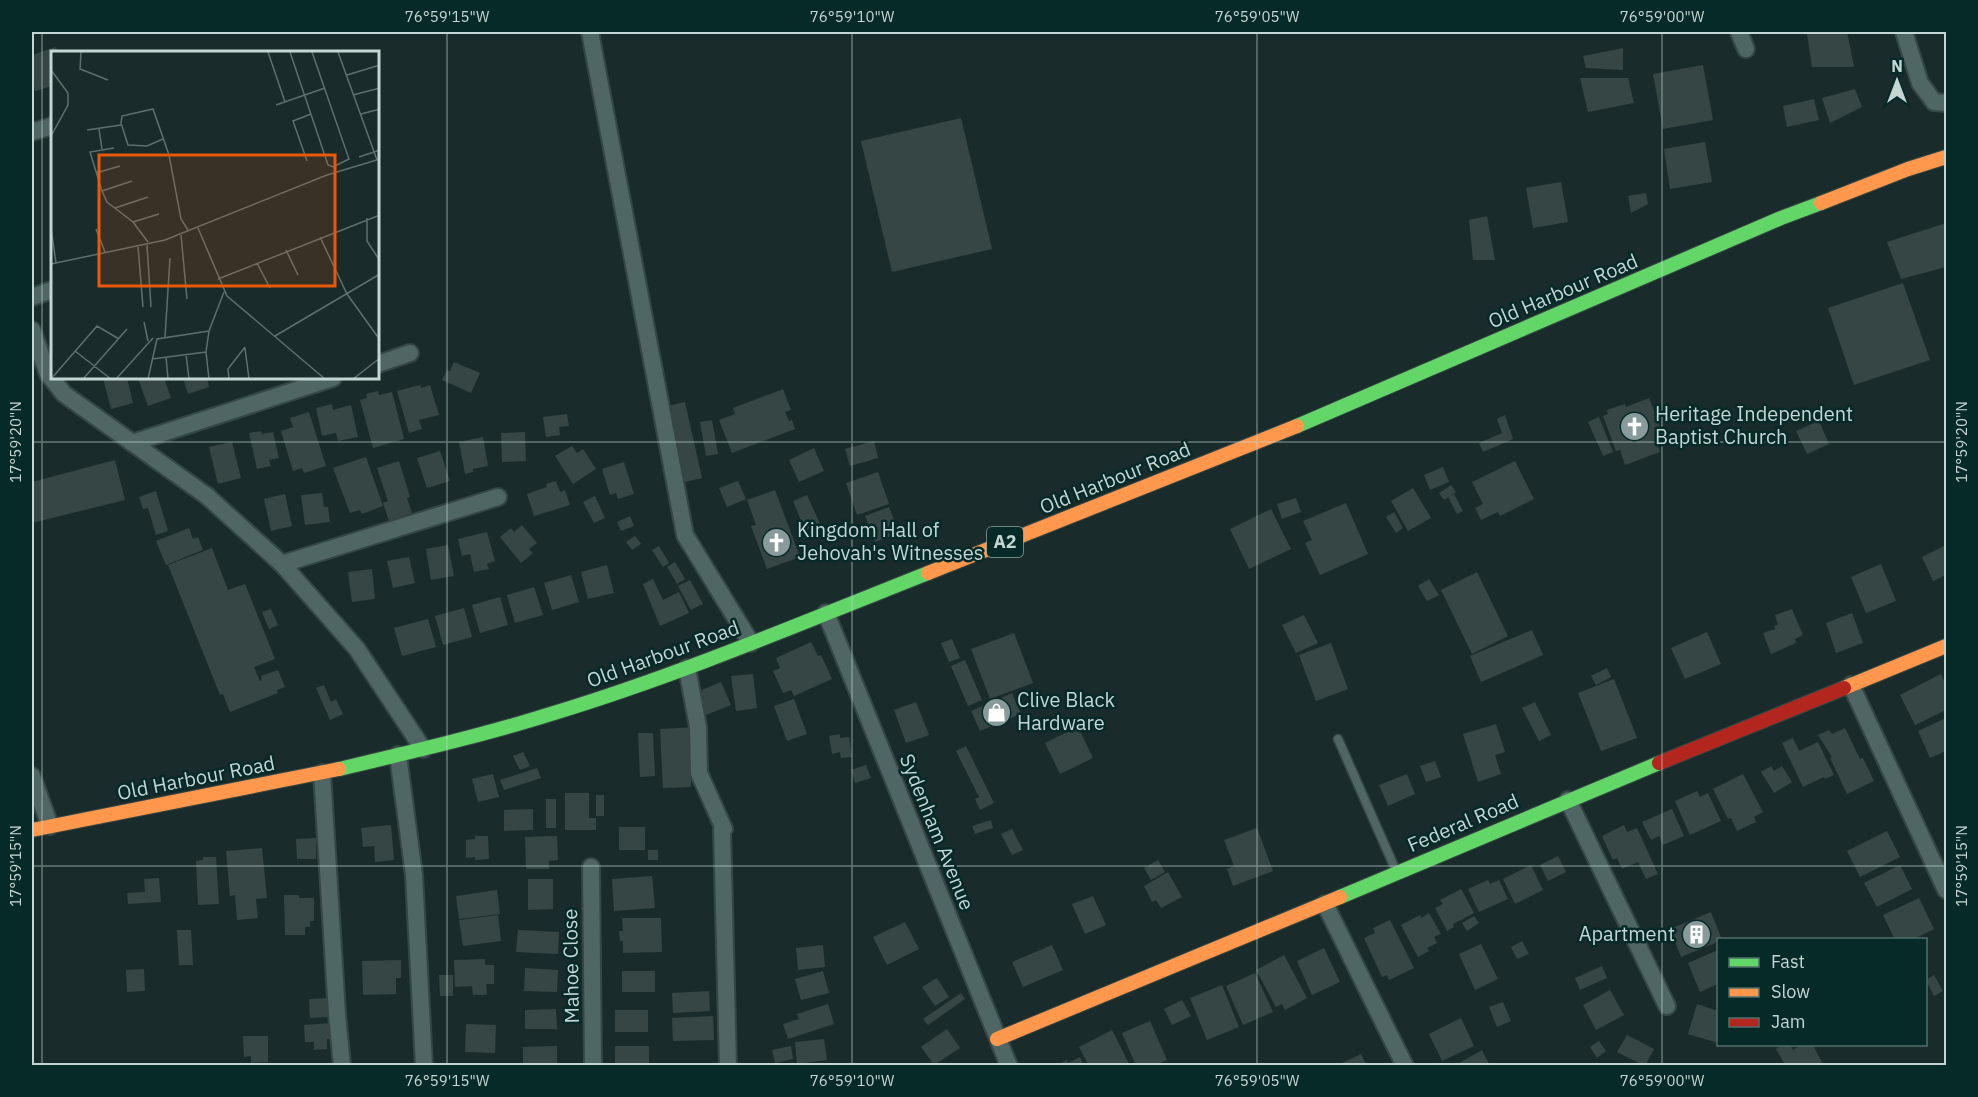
<svg xmlns="http://www.w3.org/2000/svg" width="1978" height="1097" font-family="'IBM Plex Sans',sans-serif">
<style>
.building{fill:#364645}
.lines{fill:none;stroke-linecap:round;stroke-linejoin:round}
.lane-casing{stroke:#364644;stroke-width:11}
.street-casing{stroke:#364644;stroke-width:20}
.fast-casing{stroke:#364644;stroke-width:16}
.slow-casing{stroke:#364644;stroke-width:16}
.jam-casing{stroke:#364644;stroke-width:16}
.lane{stroke:#4f6664;stroke-width:8}
.street{stroke:#4f6664;stroke-width:16}
.fast{stroke:#63d668;stroke-width:14}
.slow{stroke:#ff974d;stroke-width:14}
.jam{stroke:#b3261e;stroke-width:14}
.ticks{fill:none;stroke:#c4d6d4;stroke-width:1.5;stroke-opacity:0.45}
.labels{text-anchor:middle;stroke-width:5;stroke-linejoin:round;paint-order:stroke}
.shield{fill:#062a27;stroke:#8ba2a0;stroke-width:1.5}
.shield-label{font-size:18px;font-weight:bold;fill:#c4d6d4}
.street-label{font-size:20px;fill:#c4d6d4;stroke:#062a27}
.poi-label{font-size:20px;fill:#c4d6d4;stroke:#062a27;text-anchor:start}
.inset-road{fill:none;stroke:#5d706f;stroke-width:1.5}
.view{fill:#e8590c;fill-opacity:0.15;stroke:#e8590c;stroke-width:3}
.inset-edge{fill:none;stroke:#c4d6d4;stroke-width:3}
.neatline{fill:none;stroke:#c4d6d4;stroke-width:2}
.ticks-label{font-size:15px;text-anchor:middle;fill:#c4d6d4}
</style>
<rect width="100%" height="100%" fill="#192c2b"/>
<g class="building">
<path d="M1830,32H1847L1854,67H1812L1807,34Z"/>
<path d="M56,47L58,52H52V86L35,91L32,79V55Z"/>
<path d="M1623,48V70L1586,68L1583,56Z"/>
<path d="M1703,65L1713,120L1663,129L1653,74Z"/>
<path d="M1580,78H1628L1634,103L1588,112Z"/>
<path d="M1855,89L1862,107L1830,123L1822,98Z"/>
<path d="M1814,99L1819,120L1787,127L1783,106Z"/>
<path d="M961,118L992,249L892,272L861,141Z"/>
<path d="M1705,142L1712,182L1670,189L1664,149Z"/>
<path d="M1561,182L1568,222L1533,228L1526,188Z"/>
<path d="M1646,193L1648,204L1631,213L1628,196Z"/>
<path d="M1487,216L1495,260H1473L1469,220Z"/>
<path d="M1946,223V267L1901,279L1887,242Z"/>
<path d="M1903,283L1930,360L1854,385L1828,308Z"/>
<path d="M454,362L480,373L471,393L442,380L447,370L450,371Z"/>
<path d="M103,378H127L133,403L111,409Z"/>
<path d="M138,378H164L171,398L148,406Z"/>
<path d="M183,378H207L209,387L188,394Z"/>
<path d="M420,385L421,388L430,385L439,415L419,420L422,429L409,433L397,391Z"/>
<path d="M783,389L791,410L785,412L789,421L792,420L795,429L732,453L719,420L735,414L733,408Z"/>
<path d="M378,391L379,395L392,392L404,439L373,448L360,400L367,398L366,394Z"/>
<path d="M1649,398L1664,437L1656,440L1660,452L1625,465L1620,450L1616,451L1603,416L1608,414L1607,410L1625,404L1626,407Z"/>
<path d="M685,402L702,478L681,483L663,407Z"/>
<path d="M332,404L333,410L351,405L358,437L338,441L336,433L322,436L316,408Z"/>
<path d="M309,412L326,466L304,473L302,468L293,471L281,431L293,427L290,418Z"/>
<path d="M567,414L569,426L559,427L560,435L546,437L543,417Z"/>
<path d="M1505,415L1513,439L1483,452L1479,443L1502,433L1497,419Z"/>
<path d="M1599,417L1613,452L1603,456L1588,422Z"/>
<path d="M712,420L718,454L706,456L700,422Z"/>
<path d="M1819,421L1829,444L1807,454L1796,431Z"/>
<path d="M261,431L262,434L273,432L279,458L269,460L271,466L257,469L249,433Z"/>
<path d="M525,432L526,461L502,462L501,433Z"/>
<path d="M483,437L488,466L473,469V472L465,474L459,442Z"/>
<path d="M874,441L878,458L850,466L845,449Z"/>
<path d="M232,442L241,478L218,484L209,447Z"/>
<path d="M572,446L577,453L583,449L596,469L573,484L555,456Z"/>
<path d="M814,448L824,471L799,482L789,460Z"/>
<path d="M440,451L450,481L427,488L417,458Z"/>
<path d="M366,457L383,506L362,514L360,510L350,513L333,468Z"/>
<path d="M115,460L125,500L32,523V482Z"/>
<path d="M399,461L410,497L407,498L412,513L389,521L383,503L388,501L377,468Z"/>
<path d="M1515,461L1534,499L1500,516L1498,512L1481,520L1475,508L1483,504L1472,482Z"/>
<path d="M624,462L634,494L618,499L616,493L610,495L602,469Z"/>
<path d="M1443,467L1449,482L1430,490L1424,475Z"/>
<path d="M878,472L889,504L857,515L846,483Z"/>
<path d="M556,481L560,492L565,490L570,505L534,516L527,494L547,487L546,484Z"/>
<path d="M738,481L746,499L727,507L719,488Z"/>
<path d="M1451,485L1456,492L1444,500L1439,493Z"/>
<path d="M1413,488L1431,518L1408,531L1391,501Z"/>
<path d="M775,490L800,557L767,569L751,526L756,525L747,500Z"/>
<path d="M156,491L168,531L156,535L148,508L143,509L139,497Z"/>
<path d="M322,493L324,507H328L330,522L305,525L301,495Z"/>
<path d="M285,494L292,526L271,531L264,499Z"/>
<path d="M1454,494L1463,511L1457,514L1448,497Z"/>
<path d="M807,495L820,524L805,530L793,501Z"/>
<path d="M595,496L605,518L594,523L583,502Z"/>
<path d="M1296,498L1301,512L1282,519L1277,504Z"/>
<path d="M1346,503L1368,554L1320,575L1305,543L1312,540L1303,521Z"/>
<path d="M889,507L899,533L875,542L865,516Z"/>
<path d="M1271,509L1291,549L1249,569L1230,529Z"/>
<path d="M1394,512L1403,528L1396,533L1386,517Z"/>
<path d="M630,516L634,526L621,531L617,522Z"/>
<path d="M522,525L537,543L529,549L533,553L521,563L500,537L511,528L514,532Z"/>
<path d="M189,528L193,539L198,537L203,550L166,565L156,541Z"/>
<path d="M487,532L495,561L487,564L489,569L474,572L470,554L462,556L458,539Z"/>
<path d="M635,536L641,544L632,550L626,542Z"/>
<path d="M448,545L454,576L431,580L426,549Z"/>
<path d="M1946,545V575L1933,581L1922,557Z"/>
<path d="M659,546L669,563L663,567L652,550Z"/>
<path d="M212,548L228,590L245,584L275,659L254,667L260,681L262,680L261,676L278,670L285,687L277,690L278,693L230,712L223,694L220,695L168,565Z"/>
<path d="M409,557L415,583L393,588L387,561Z"/>
<path d="M675,562L685,579L677,584L667,567Z"/>
<path d="M1881,564L1896,601L1866,613L1851,577Z"/>
<path d="M607,565L614,593L588,599L581,572Z"/>
<path d="M372,569L375,599L352,602L348,572Z"/>
<path d="M1477,572L1508,636L1472,654L1441,590Z"/>
<path d="M571,575L579,602L552,610L544,583Z"/>
<path d="M653,579L663,600L679,592L689,613L660,626L643,584Z"/>
<path d="M1429,579L1439,595L1427,601L1418,586Z"/>
<path d="M690,580L703,604L691,610L678,586Z"/>
<path d="M534,587L543,615L515,623L507,595Z"/>
<path d="M500,597L508,625L480,633L472,605Z"/>
<path d="M464,608L472,637L443,645L435,616Z"/>
<path d="M271,609L278,625L269,629L262,612Z"/>
<path d="M1792,609L1803,635L1795,639L1796,643L1771,654L1763,633L1775,629L1774,626L1778,625L1775,615Z"/>
<path d="M1852,613L1863,643L1836,653L1826,623Z"/>
<path d="M1304,615L1318,643L1296,653L1282,625Z"/>
<path d="M428,619L436,647L402,656L394,628Z"/>
<path d="M1532,630L1543,655L1481,682L1470,656Z"/>
<path d="M1707,632L1721,664L1685,679L1671,648Z"/>
<path d="M1014,633L1033,683L990,699L971,649Z"/>
<path d="M952,639L960,658L949,662L941,643Z"/>
<path d="M811,642L818,656L821,655L832,679L794,696L791,690L783,693L773,671L780,668L776,658Z"/>
<path d="M1331,643L1348,689L1316,701L1299,655Z"/>
<path d="M965,660L982,700L968,706L951,666Z"/>
<path d="M1607,668L1611,677L1596,685L1591,676Z"/>
<path d="M753,674L757,708L736,711L731,676Z"/>
<path d="M1941,674L1946,685V710L1915,725L1900,695Z"/>
<path d="M1614,679L1637,738L1601,751L1578,693Z"/>
<path d="M721,682L731,705L701,717L692,694Z"/>
<path d="M324,685L331,702L336,699L343,714L330,720L316,688Z"/>
<path d="M1012,693L1021,714L980,731L971,711Z"/>
<path d="M794,699L807,734L787,741L774,706Z"/>
<path d="M916,702L929,735L906,743L894,710Z"/>
<path d="M1535,702L1551,735L1539,741L1522,708Z"/>
<path d="M1946,718V751L1930,758L1918,731Z"/>
<path d="M1496,724L1505,752L1495,755L1501,774L1478,782L1463,734Z"/>
<path d="M698,727L697,770H691V787L663,788L660,729Z"/>
<path d="M1078,727L1093,758L1060,774L1045,743Z"/>
<path d="M1845,728L1860,759L1863,758L1874,781L1847,794L1830,758L1832,757L1818,735L1829,730L1832,734Z"/>
<path d="M638,733H653L655,776L640,777Z"/>
<path d="M840,734V738L849,737L852,757L841,758L840,752L832,754L829,736Z"/>
<path d="M1793,738L1799,751L1818,742L1834,775L1825,779L1824,777L1803,787L1782,743Z"/>
<path d="M966,746L994,803L980,810L975,799L979,797L956,751Z"/>
<path d="M523,752L530,766L520,770L513,756Z"/>
<path d="M1435,761L1441,777L1426,782L1420,766Z"/>
<path d="M866,765L871,778L855,783L851,770Z"/>
<path d="M1771,766L1774,771L1782,766L1792,782L1774,793L1761,772Z"/>
<path d="M537,768L541,778L504,790L500,780Z"/>
<path d="M493,774L499,797L478,802L472,779Z"/>
<path d="M1407,774L1415,794L1388,806L1379,785Z"/>
<path d="M1743,774L1763,812L1754,817L1756,822L1737,831L1731,818L1728,819L1713,789Z"/>
<path d="M1697,791L1700,797L1708,793L1721,821L1690,835L1675,801Z"/>
<path d="M565,793H589V818H596V830H565Z"/>
<rect x="596" y="795" width="8" height="21"/>
<rect x="546" y="799" width="10" height="29"/>
<path d="M533,809V830L504,831V810Z"/>
<path d="M1672,809L1684,836L1663,845L1659,836L1651,840L1642,822Z"/>
<path d="M991,820L993,828L975,834L972,826Z"/>
<path d="M391,825L394,860L375,862L374,846L363,847L361,828Z"/>
<path d="M1624,825L1627,832L1637,828L1658,874L1646,879L1638,862L1622,869L1617,858L1613,860L1602,836Z"/>
<rect x="619" y="827" width="26" height="23"/>
<path d="M1257,828L1273,871L1233,886L1227,869L1234,866L1224,840Z"/>
<path d="M1012,829L1023,850L1012,855L1001,834Z"/>
<path d="M1887,831L1900,857L1860,877L1847,851Z"/>
<path d="M475,836H488L489,859L475,860V857L466,858V840L475,839Z"/>
<path d="M557,836L558,860L549,861V869H526L525,837Z"/>
<path d="M316,838V859H297L296,839Z"/>
<path d="M262,848L267,898L256,899L258,918L237,920L235,895L230,896L226,851Z"/>
<rect x="648" y="850" width="10" height="10"/>
<path d="M1558,856L1566,872L1548,881L1540,865Z"/>
<path d="M203,857H216L219,904L198,905L196,861L203,860Z"/>
<path d="M1158,860L1165,872L1151,880L1144,868Z"/>
<path d="M1531,865L1543,890L1515,904L1503,879Z"/>
<path d="M1900,865L1912,889L1877,907L1864,883Z"/>
<path d="M1168,872L1182,897L1161,908L1156,900L1152,902L1144,886Z"/>
<path d="M652,876L655,908L614,911L612,879Z"/>
<path d="M159,878L161,902L128,904L127,893L145,892L144,879Z"/>
<path d="M528,879H553V909L528,910Z"/>
<path d="M1488,880L1490,884L1499,880L1508,899L1479,912L1468,889Z"/>
<path d="M1461,889L1474,913L1453,924L1454,927L1447,931L1435,908L1443,904L1440,900Z"/>
<path d="M497,890L500,914L459,919L456,896Z"/>
<path d="M284,895H299V898H314V921H310V927H305V935H285Z"/>
<path d="M1093,896L1106,925L1085,934L1072,904Z"/>
<path d="M1919,898L1934,929L1912,940H1895L1883,915Z"/>
<path d="M1711,912L1722,940H1718V942L1681,957L1670,929Z"/>
<path d="M1429,913L1441,934L1434,937L1437,943L1427,948L1429,951L1418,957L1401,925L1420,915L1421,918Z"/>
<path d="M498,915L501,941L463,946L459,920Z"/>
<path d="M1474,916L1479,923L1467,931L1462,923Z"/>
<path d="M622,918H661L662,952L623,953V941H620L619,931H623Z"/>
<path d="M1390,920L1414,968L1389,980L1387,975L1382,977L1364,938L1375,933L1373,928Z"/>
<path d="M905,922L919,949L887,965L873,937Z"/>
<path d="M177,930H191L193,965H179Z"/>
<path d="M518,930L559,932L558,954L516,952Z"/>
<path d="M1522,941L1529,954L1517,959L1511,947Z"/>
<path d="M1481,944L1498,979L1475,990L1459,954Z"/>
<path d="M823,945L825,967L798,970L796,948Z"/>
<path d="M1052,945L1063,970L1023,987L1012,962Z"/>
<path d="M1324,948L1340,982L1312,995L1297,961Z"/>
<path d="M1718,950V984L1700,992L1688,963Z"/>
<path d="M1284,955L1307,998L1285,1010L1282,1004L1276,1007L1256,970Z"/>
<path d="M485,959V965H494V984H486L487,995H473L472,986L455,987L454,960Z"/>
<path d="M401,960V978H396V994L363,995L362,961Z"/>
<path d="M1602,966L1607,978L1580,990L1575,978Z"/>
<path d="M525,968L558,970L557,992L524,991Z"/>
<path d="M144,969L145,991L127,992L126,970Z"/>
<rect x="622" y="971" width="33" height="21"/>
<path d="M823,971L829,993L801,1000L795,979Z"/>
<path d="M1255,973L1273,1012L1243,1025L1226,986Z"/>
<path d="M439,975H453V996H440Z"/>
<path d="M1934,975L1943,991L1934,996L1926,980Z"/>
<path d="M937,978L949,997L935,1006L922,987Z"/>
<path d="M1222,985L1239,1027L1207,1040L1190,998Z"/>
<path d="M1610,990L1624,1015L1596,1030L1583,1005Z"/>
<path d="M709,991L710,1011L673,1013L672,993Z"/>
<path d="M961,993L965,999L928,1025L923,1019Z"/>
<path d="M328,998L329,1017L310,1018L309,999Z"/>
<path d="M1182,1000L1191,1016L1172,1025L1164,1009Z"/>
<path d="M1503,1002L1511,1021L1497,1027L1489,1007Z"/>
<path d="M828,1004L834,1024L788,1039L783,1024L799,1019L797,1014Z"/>
<path d="M1697,1004L1718,1011V1043L1688,1034Z"/>
<path d="M556,1009L557,1029H525V1010Z"/>
<rect x="615" y="1010" width="33" height="22"/>
<path d="M713,1016L714,1040L673,1041L672,1018Z"/>
<path d="M1461,1018L1474,1046L1442,1061L1429,1034Z"/>
<path d="M1150,1021L1167,1060L1154,1066H1136L1122,1033Z"/>
<path d="M331,1023L332,1039H327V1049L314,1050V1042H305L304,1025Z"/>
<path d="M466,1024L496,1025L495,1053L465,1052Z"/>
<path d="M947,1029L960,1048L934,1065L921,1047Z"/>
<path d="M1112,1030L1130,1066H1089L1079,1047Z"/>
<path d="M1627,1035L1654,1049L1645,1066L1617,1052Z"/>
<path d="M243,1036H268V1062L251,1063V1056L244,1057Z"/>
<path d="M824,1039L827,1060L797,1064L795,1042Z"/>
<path d="M1599,1041L1606,1051L1597,1058L1590,1047Z"/>
<path d="M1784,1044H1790L1793,1050L1802,1044H1812L1822,1062L1815,1066H1790L1789,1063L1785,1065L1776,1049Z"/>
<path d="M557,1046V1066H523V1047Z"/>
<rect x="615" y="1046" width="34" height="20"/>
<path d="M791,1046L793,1059L775,1063L772,1050Z"/>
<path d="M1482,1050L1490,1066H1454Z"/>
<path d="M1361,1054L1367,1066H1336Z"/>
<path d="M1080,1057L1084,1066H1055L1067,1060L1068,1063Z"/>
</g>
<g class="lines">
<defs>
<path id="lane" d="M1338,739L1397,873"/>
<g id="street">
<path d="M590,32L685,535L751,643"/>
<path d="M1739,32L1746,49"/>
<path d="M1904,32L1920,83L1934,102L1946,103"/>
<path d="M32,132L52,126"/>
<path d="M32,297L52,290"/>
<path d="M32,330L48,374L64,394L207,496L282,564L357,649L423,749"/>
<path d="M378,364L410,353"/>
<path d="M132,443L333,378"/>
<path d="M282,564L498,497"/>
<path d="M826,613L1009,1066"/>
<path d="M687,668L698,727L699,773L724,829H722L728,1066"/>
<path d="M1851,685L1946,890"/>
<path d="M398,755L414,875L424,1066"/>
<path d="M322,773L337,1014L342,1066"/>
<path d="M32,776L50,826"/>
<path d="M1568,800L1667,1006"/>
<path d="M591,867L593,1066"/>
<path d="M1325,904L1405,1066"/>
</g>
<g id="fast">
<path d="M1297,426L1781,218L1821,203"/>
<path d="M339,769C411,752 484,735 554,713C682,674 804,622 928,573"/>
<path d="M1340,897L1659,763"/>
</g>
<g id="slow">
<path d="M1821,203L1908,169L1946,157"/>
<path d="M928,573L1297,426"/>
<path d="M1844,688L1946,646"/>
<path d="M32,830L339,769"/>
<path d="M997,1039L1340,897"/>
</g>
<path id="jam" d="M1659,763L1844,688"/>
</defs>
<use href="#lane" class="lane-casing"/>
<use href="#street" class="street-casing"/>
<use href="#fast" class="fast-casing"/>
<use href="#slow" class="slow-casing"/>
<use href="#jam" class="jam-casing"/>
<use href="#lane" class="lane"/>
<use href="#street" class="street"/>
<use href="#fast" class="fast"/>
<use href="#slow" class="slow"/>
<use href="#jam" class="jam"/>
</g>
<path class="ticks" d="M42,32V1066M447,32V1066M852,32V1066M1257,32V1066M1662,32V1066M32,442H1946M32,866H1946"/>
<defs>
<symbol id="church-disc" viewBox="-11 -11 22 22"><circle r="9.5" fill="#889a99" stroke="#062a27"/><path d="M-1.2-6h2.4v3.5h3.3v2.4h-3.3V6h-2.4V-.1h-3.3v-2.4h3.3Z" fill="#fff"/></symbol>
<symbol id="shop-disc" viewBox="-11 -11 22 22"><circle r="9.5" fill="#889a99" stroke="#062a27"/><path d="M-5-2.5h2.3a2.7 3.5 0 0 1 5.4 0H5L5.5 6h-11ZM-1.5-2.5h3a1.5 2.3 0 0 0-3 0Z" fill="#fff"/></symbol>
<symbol id="building-disc" viewBox="-11 -11 22 22"><circle r="9.5" fill="#889a99" stroke="#062a27"/><path d="M-4-6H4V6H1V3H-1V6H-4ZM-2.5-4.3h1.7v1.8h-1.7ZM.8-4.3h1.7v1.8H.8ZM-2.5-1h1.7V.8h-1.7ZM.8-1h1.7V.8H.8Z" fill="#fff"/></symbol>
</defs>
<g fill-rule="evenodd">
<use href="#church-disc" x="1618" y="410" width="33" height="33"/>
<use href="#church-disc" x="760" y="526" width="33" height="33"/>
<use href="#shop-disc" x="980" y="696" width="33" height="33"/>
<use href="#building-disc" x="1680" y="918" width="33" height="33"/>
</g>
<g class="labels">
<rect class="shield" x="987" y="527" width="36" height="30" rx="4.5"/>
<g class="shield-label">
<text x="1005" y="548">A2</text>
</g>
<g class="street-label">
<text transform="translate(1563 291) rotate(-23)" y="7">Old Harbour Road</text>
<text transform="translate(1115 478) rotate(-22)" y="7">Old Harbour Road</text>
<text transform="translate(663 654) rotate(-20)" y="7">Old Harbour Road</text>
<text transform="translate(196 778) rotate(-11)" y="7">Old Harbour Road</text>
<text transform="translate(1463 823) rotate(-23)" y="7">Federal Road</text>
<text transform="translate(937 832) rotate(68)" y="7">Sydenham Avenue</text>
<text transform="translate(571 966) rotate(-91)" y="7">Mahoe Close</text>
</g>
<g class="poi-label">
<text x="1655" y="421">Heritage Independent<tspan x="1655" dy="23">Baptist Church</tspan></text>
<text x="797" y="537">Kingdom Hall of<tspan x="797" dy="23">Jehovah's Witnesses</tspan></text>
<text x="1017" y="707">Clive Black<tspan x="1017" dy="23">Hardware</tspan></text>
<text x="1675" y="941" text-anchor="end">Apartment</text>
</g>
</g>
<g transform="translate(51 51)">
<rect width="328" height="328" fill="#192c2b"/>
<path class="inset-road" d="M30,1L29,18L57,29M217,1L234,51M239,1L277,114L282,116L298,108L261,1M287,1L326,109M0,19L17,42V54L0,85M296,24L329,14M302,44L329,37M225,54L274,37M310,63L329,58M48,78L51,98M36,79L70,74M112,88L96,95L77,94L70,72L71,65L102,58L118,104L130,168L137,179M63,97L39,101L51,140L56,151L82,171L97,191M308,106L329,99M256,110L242,70L260,63M45,122L69,115M51,140L81,130M64,157L97,146M316,167V190L329,210M82,171L108,163M0,177L5,212M147,177L176,245L274,328M45,178L54,201M130,184L136,248M269,186L296,243L329,289M96,194L100,256M87,196L92,256M235,199L247,224M206,212L219,237M0,213L114,189L276,124L329,108M167,228L329,164M93,271L97,290M224,285L329,223M114,286L119,207M194,297L198,328M24,300L60,328M135,303L138,328M115,306L117,328M101,308L155,301M0,328L46,275L68,288M32,328L76,278M65,328L102,287M97,328L106,288L158,280M158,328L155,301L158,280L173,241M178,328L177,318L194,296M302,328L329,307"/>
<path class="view" d="M48,104H284V235H48Z"/>
<rect width="328" height="328" class="inset-edge"/>
</g>
<rect width="1978" height="1097" fill="none" stroke="#062a27" stroke-width="66"/>
<rect x="1717" y="938" width="210" height="108" fill="#062a27" stroke="#526f6c" stroke-width="1.5"/>
<rect x="1729" y="958" width="30" height="9" fill="#63d668" stroke="#526f6c" stroke-width="1.5"/>
<text x="1771" y="968" font-size="18" fill="#c4d6d4">Fast</text>
<rect x="1729" y="988" width="30" height="9" fill="#ff974d" stroke="#526f6c" stroke-width="1.5"/>
<text x="1771" y="998" font-size="18" fill="#c4d6d4">Slow</text>
<rect x="1729" y="1018" width="30" height="9" fill="#b3261e" stroke="#526f6c" stroke-width="1.5"/>
<text x="1771" y="1028" font-size="18" fill="#c4d6d4">Jam</text>
<g transform="translate(1897 81)" stroke="#062a27" stroke-width="4.5" paint-order="stroke">
<path d="M0-4.5L10 22L0 15L-10 22Z" fill="#c4d6d4"/>
<text y="-9" font-size="16" font-weight="bold" text-anchor="middle" fill="#c4d6d4">N</text>
</g>
<rect x="33" y="33" width="1912" height="1031" class="neatline"/>
<g class="ticks-label">
<text x="447" y="22">76°59'15"W</text>
<text x="852" y="22">76°59'10"W</text>
<text x="1257" y="22">76°59'05"W</text>
<text x="1662" y="22">76°59'00"W</text>
<text transform="translate(16 442) rotate(-90)" y="5">17°59'20"N</text>
<text transform="translate(1962 442) rotate(-90)" y="5">17°59'20"N</text>
<text transform="translate(16 866) rotate(-90)" y="5">17°59'15"N</text>
<text transform="translate(1962 866) rotate(-90)" y="5">17°59'15"N</text>
<text x="447" y="1086">76°59'15"W</text>
<text x="852" y="1086">76°59'10"W</text>
<text x="1257" y="1086">76°59'05"W</text>
<text x="1662" y="1086">76°59'00"W</text>
</g>
</svg>
